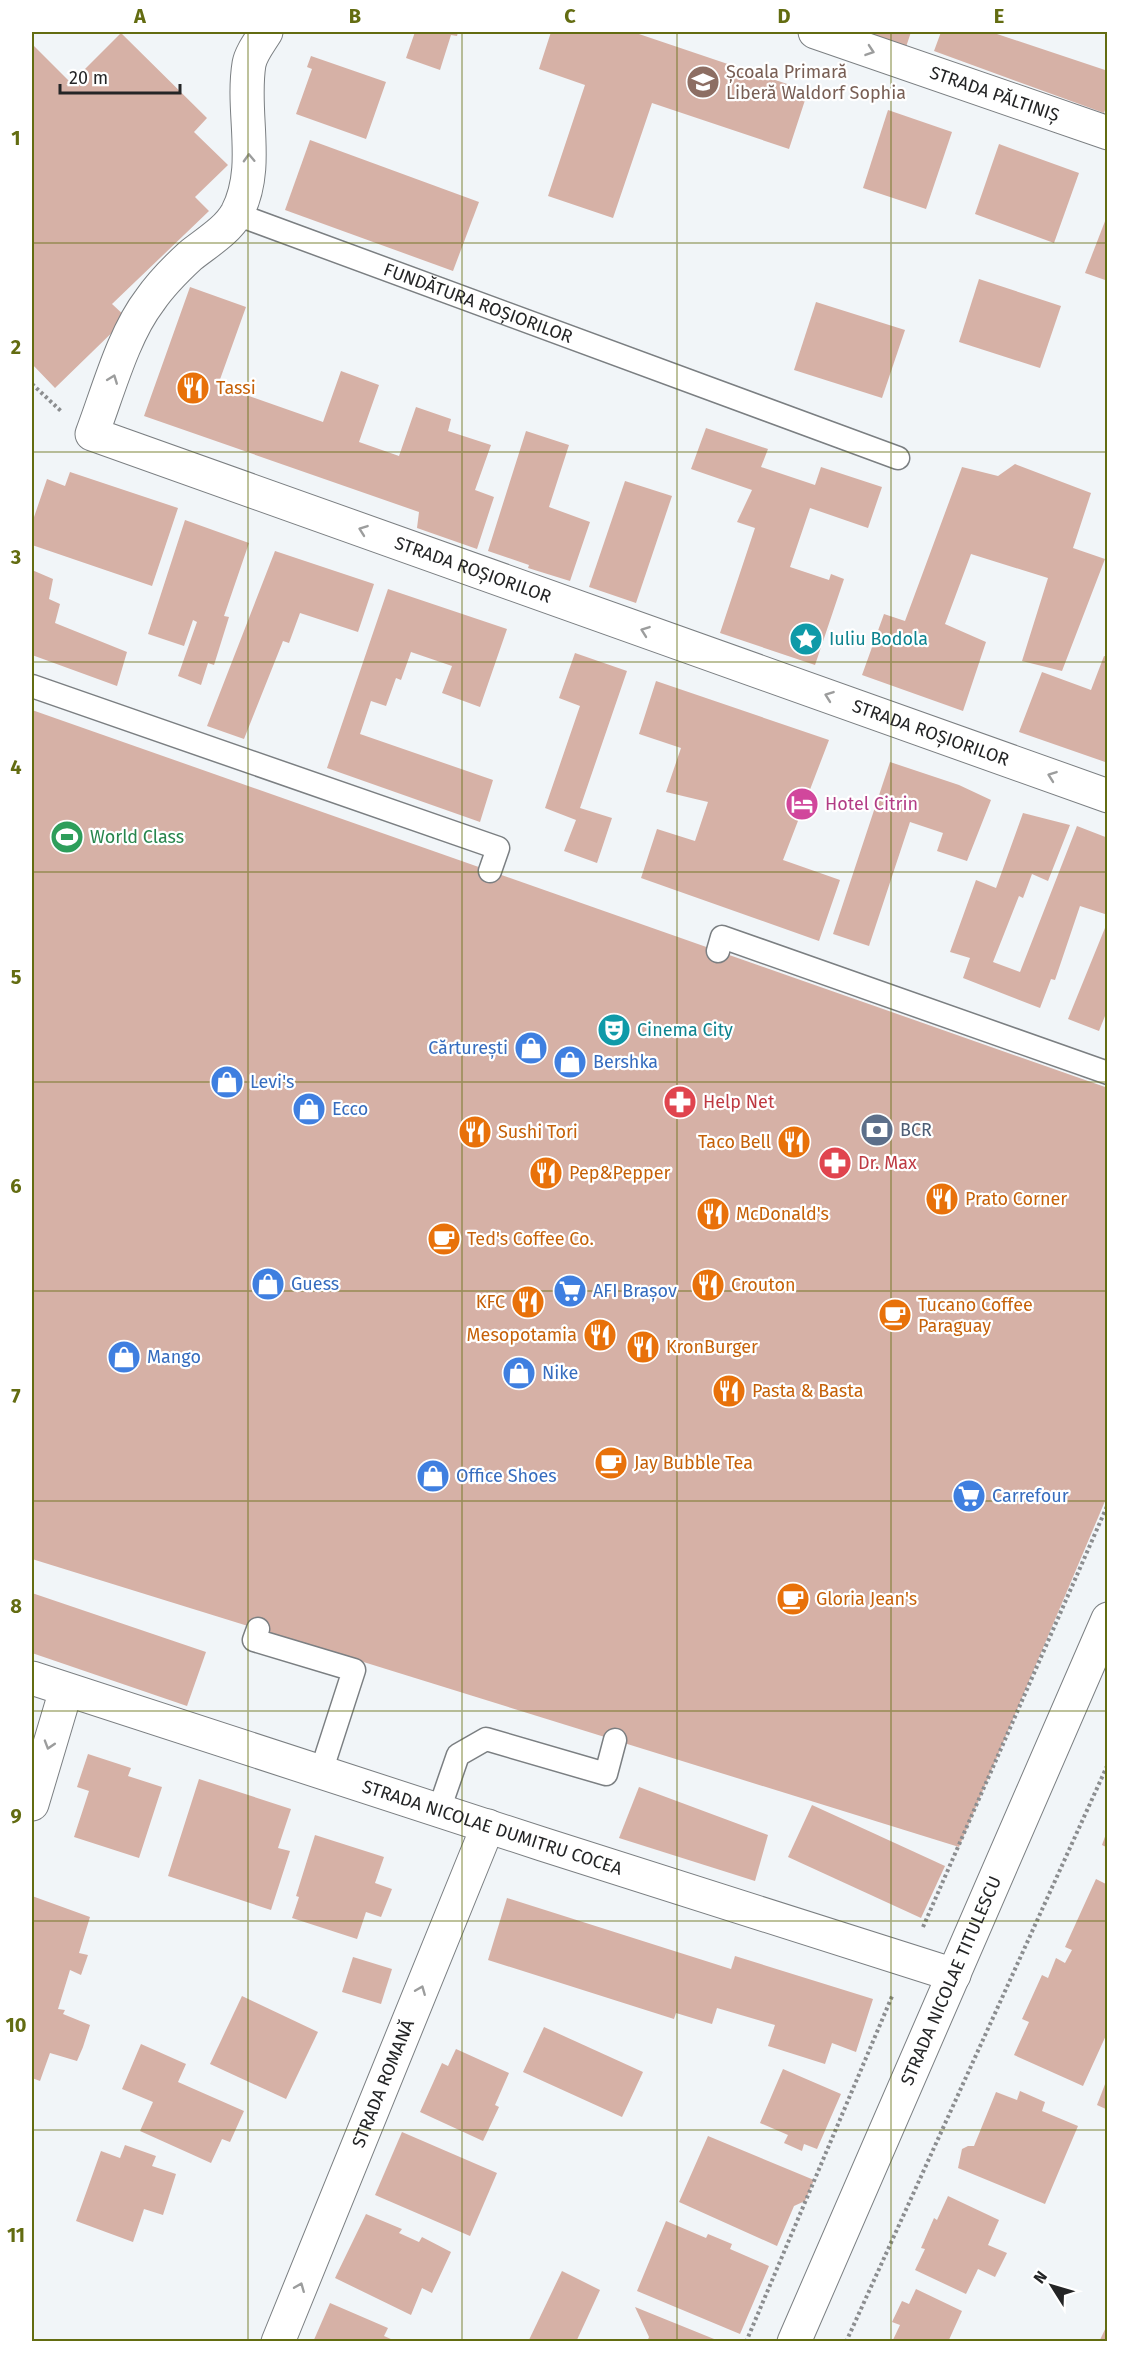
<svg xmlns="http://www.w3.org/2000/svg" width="1139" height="2373" font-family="'Fira Sans',sans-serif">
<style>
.building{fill:#d6b1a6}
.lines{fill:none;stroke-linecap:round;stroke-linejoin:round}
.service-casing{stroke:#7b7f82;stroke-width:25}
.minor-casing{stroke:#7b7f82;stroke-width:35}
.tertiary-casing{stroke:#7b7f82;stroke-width:35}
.path{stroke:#8b8d8f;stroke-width:4;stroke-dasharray:3 3;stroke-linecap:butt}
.service{stroke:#fff;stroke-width:22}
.minor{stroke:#fff;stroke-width:33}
.tertiary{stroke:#fff;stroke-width:33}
.oneway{stroke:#9c9d9d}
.grid{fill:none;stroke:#636c11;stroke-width:1.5;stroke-opacity:0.55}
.labels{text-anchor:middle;stroke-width:4.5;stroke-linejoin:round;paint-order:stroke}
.education-label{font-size:18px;fill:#785e54;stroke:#fff;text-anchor:start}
.street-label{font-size:18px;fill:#242526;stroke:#fff}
.food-label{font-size:18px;fill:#c56008;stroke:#fff;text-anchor:start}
.culture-label{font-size:18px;fill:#0d838f;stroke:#fff;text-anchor:start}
.hotel-label{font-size:18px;fill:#b23c85;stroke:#fff;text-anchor:start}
.leisure-label{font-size:18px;fill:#27864d;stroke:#fff;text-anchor:start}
.shop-label{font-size:18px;fill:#366cbe;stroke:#fff;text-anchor:start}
.health-label{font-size:18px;fill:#be3a42;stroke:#fff;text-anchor:start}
.service-label{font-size:18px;fill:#4e5e75;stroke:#fff;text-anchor:start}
.neatline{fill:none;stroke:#636c11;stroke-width:2}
.grid-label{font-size:20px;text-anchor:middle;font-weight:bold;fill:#636c11}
</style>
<rect width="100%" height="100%" fill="#f1f5f8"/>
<g class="building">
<path d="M415,32H458L457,36L451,35L440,70L406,58Z"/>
<path d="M551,32H633L808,91L789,149L652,103L613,218L548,196L585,85L539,69Z"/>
<path d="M862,32H911L906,47Z"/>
<path d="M941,32H998L997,34L1108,71V101L1104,113L934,51Z"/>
<path d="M121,33L207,118L194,132L228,165L195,197L209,211L112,304L127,318L55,388L32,364V44L71,83Z"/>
<path d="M311,56L386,82L366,139L296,114L312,69L307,67Z"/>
<path d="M888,110L952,132L926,209L863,188Z"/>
<path d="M310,140L479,202L453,271L285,210Z"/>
<path d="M999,144L1079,173L1054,243L975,214Z"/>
<path d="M1107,216H1108V281L1085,273Z"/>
<path d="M979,279L1061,306L1040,368L959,342Z"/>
<path d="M190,287L246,307L218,385L323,422L341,371L379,385L359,442L399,456L416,407L451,419L448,431L491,445L475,490L494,497L477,549L417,528L419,512L144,416Z"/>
<path d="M816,302L905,330L882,398L794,370Z"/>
<path d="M706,428L768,449L761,467L815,485L821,467L882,487L868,528L810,508L790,567L829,580L831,574L844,579L815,665L720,633L755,528L737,522L752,490L691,469Z"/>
<path d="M526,431L569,445L549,507L590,522L570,581L528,568L529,565L488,551Z"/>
<path d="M1015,464L1091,493L1073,548L1105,559L1062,671L1022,661L1048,578L971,554L945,624L986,642L963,711L862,675L884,614L905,621L962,467L998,476Z"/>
<path d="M70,472L178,508L152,586L32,545V523L47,479L65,486Z"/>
<path d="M625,481L672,496L636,603L589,587Z"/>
<path d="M185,520L249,543L224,616L229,617L214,665L208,663L201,685L178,676L197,622L193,620L184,646L148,634Z"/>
<path d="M275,551L374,584L358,632L300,613L289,643L283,641L244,739L207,726Z"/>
<path d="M32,570L53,579L49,599L60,604L55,623L127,652L117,686L32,655Z"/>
<path d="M388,589L507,629L480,707L442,693L452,666L411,652L401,680L396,678L386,706L371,701L360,734L493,780L480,822L327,768Z"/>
<path d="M575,653L627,671L580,808L612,818L597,863L564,851L576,820L545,808L580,706L559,698Z"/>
<path d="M1104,656L1108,657V763L1019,732L1042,672L1091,690Z"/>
<path d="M656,681L829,740L783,860L840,880L819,941L641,878L657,829L695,841L708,802L666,792L681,748L639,734Z"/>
<path d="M32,710L1108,1088V1494L959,1847L32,1559Z"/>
<path d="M890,762L959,785L991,800L967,861L937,851L943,833L910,822L869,946L833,934Z"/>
<path d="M1023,813L1070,825L1048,881L1032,874L1023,898L1019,896L993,962L1020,972L1077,826L1108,838V915L1080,906L1055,980L1051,979L1040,1008L963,978L970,958L950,952L976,880L996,888Z"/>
<path d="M1107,923L1108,1017L1105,1016L1099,1031L1068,1019Z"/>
<path d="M32,1593L206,1652L187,1706L32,1653Z"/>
<path d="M88,1754L131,1768L128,1776L162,1787L139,1858L74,1837L89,1791L77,1787Z"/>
<path d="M199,1779L291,1809L278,1848L290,1851L271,1910L168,1876Z"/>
<path d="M639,1787L768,1835L755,1881L619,1838Z"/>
<path d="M812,1805L945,1866L921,1918L788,1857Z"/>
<path d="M1107,1831H1108V1848L1102,1845Z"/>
<path d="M315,1835L384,1857L375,1883L392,1889L381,1917L366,1912L357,1939L292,1918L299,1897L296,1896Z"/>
<path d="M1096,1879L1108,1885V1998L1105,2002L1108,2003V2031L1083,2086L1014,2055L1029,2022L1022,2019L1042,1975L1048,1978L1056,1958L1065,1963L1072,1950L1065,1947Z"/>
<path d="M32,1896L90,1917L79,1953L88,1955L81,1975L70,1970L58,2009L65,2010L63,2014L90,2025L83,2047L77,2061L50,2053L40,2081L32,2078Z"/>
<path d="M507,1898L731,1969L735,1956L873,1999L856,2052L832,2043L825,2064L768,2046L775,2025L717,2008L712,2024L676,2013L674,2019L488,1960Z"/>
<path d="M353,1957L392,1969L381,2004L342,1992Z"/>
<path d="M242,1996L318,2032L286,2099L210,2064Z"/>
<path d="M544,2027L643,2072L622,2117L523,2072Z"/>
<path d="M141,2044L186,2064L178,2082L244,2111L230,2142L222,2139L211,2163L140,2131L153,2102L122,2089Z"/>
<path d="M456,2049L509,2073L495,2105L499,2107L483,2141L420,2112L442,2063L448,2066Z"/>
<path d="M783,2069L841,2094L817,2149L804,2144L802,2151L784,2143L788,2135L760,2123Z"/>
<path d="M1107,2079H1108V2110L1097,2105Z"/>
<path d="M1020,2091L1045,2102L1042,2111L1078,2126L1045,2204L958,2168L962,2149L968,2146H974L996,2092L1017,2100Z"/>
<path d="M402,2132L497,2173L470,2236L375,2195Z"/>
<path d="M708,2136L814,2180L805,2201L794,2206L777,2246L679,2202Z"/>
<path d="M125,2145L156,2156L152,2166L176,2174L163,2215L144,2209L133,2242L76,2221L101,2151L120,2158Z"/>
<path d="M948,2196L999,2220L988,2245L1007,2253L995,2277L978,2269L966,2294L915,2270L925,2249L921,2248L934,2218L937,2220Z"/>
<path d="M366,2214L402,2229L399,2233L419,2242L422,2237L451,2252L432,2293L422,2288L411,2315L335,2278Z"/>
<path d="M666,2221L706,2238L708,2234L732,2244L730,2249L769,2266L740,2334L637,2291Z"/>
<path d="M562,2271L600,2290L576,2342H528Z"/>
<path d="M916,2289L962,2311L948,2342H892L900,2325L892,2322L902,2301L909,2304Z"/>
<path d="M330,2303L388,2328L384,2336L393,2340L392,2342H313Z"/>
<path d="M635,2307L719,2341V2342H647L649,2337Z"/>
<path d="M1108,2323V2342H1099Z"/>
</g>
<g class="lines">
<defs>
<g id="service">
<path id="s1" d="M236,214L898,458"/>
<path d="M32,686L498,848L490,871"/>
<path d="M718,951L722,937L1108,1073"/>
<path d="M258,1629L254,1640L354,1670L321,1772"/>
<path d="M439,1810L458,1755L486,1739L606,1774L615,1740"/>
</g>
<g id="minor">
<path id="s2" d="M266,32C260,42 251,53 249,64C241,113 261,167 237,213C227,231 206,243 190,256C176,269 161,284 150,300C123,335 108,392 92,434L1108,796"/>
<path id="s3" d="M815,32L1108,133"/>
<path id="s4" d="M32,1678L542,1844L954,1975"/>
<path d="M32,1804L66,1690"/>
<path id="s5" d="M278,2342L488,1826"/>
</g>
<g id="tertiary">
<path id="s6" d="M794,2342L1108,1619"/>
</g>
</defs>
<use href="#service" class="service-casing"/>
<use href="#minor" class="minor-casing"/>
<use href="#tertiary" class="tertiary-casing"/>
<g class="path">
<path d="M32,384L62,412"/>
<path d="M923,1927L1108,1504"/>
<path d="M746,2342L893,1994"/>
<path d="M846,2342L1108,1764"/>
</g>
<use href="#service" class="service"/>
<use href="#minor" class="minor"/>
<use href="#tertiary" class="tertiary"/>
</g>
<defs><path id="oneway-chevron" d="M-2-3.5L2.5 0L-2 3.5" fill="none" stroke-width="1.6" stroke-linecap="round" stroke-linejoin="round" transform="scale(1.5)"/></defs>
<g class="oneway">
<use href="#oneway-chevron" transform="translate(870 51) rotate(19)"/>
<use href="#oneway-chevron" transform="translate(249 158) rotate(-92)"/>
<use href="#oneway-chevron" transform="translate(113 379) rotate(-69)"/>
<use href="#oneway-chevron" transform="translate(363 530) rotate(-160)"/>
<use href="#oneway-chevron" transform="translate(645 631) rotate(-160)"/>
<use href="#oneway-chevron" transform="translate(829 696) rotate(-160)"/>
<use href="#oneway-chevron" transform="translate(1052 776) rotate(-160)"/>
<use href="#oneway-chevron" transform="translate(49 1745) rotate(107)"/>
<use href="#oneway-chevron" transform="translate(421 1990) rotate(-68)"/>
<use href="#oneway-chevron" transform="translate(300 2287) rotate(-68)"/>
</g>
<path class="grid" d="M248,32V2342M462,32V2342M677,32V2342M891,32V2342M32,243H1108M32,452H1108M32,662H1108M32,872H1108M32,1082H1108M32,1291H1108M32,1501H1108M32,1711H1108M32,1921H1108M32,2130H1108"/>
<defs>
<symbol id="school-disc" viewBox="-11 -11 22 22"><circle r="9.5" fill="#8d6e63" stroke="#fff"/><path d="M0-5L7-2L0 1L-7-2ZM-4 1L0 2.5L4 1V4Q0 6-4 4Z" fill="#fff"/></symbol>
<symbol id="restaurant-disc" viewBox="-11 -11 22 22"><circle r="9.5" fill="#e8710a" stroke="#fff"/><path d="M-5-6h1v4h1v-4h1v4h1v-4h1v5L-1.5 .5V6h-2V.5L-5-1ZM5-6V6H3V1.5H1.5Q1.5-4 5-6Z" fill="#fff"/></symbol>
<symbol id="sight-disc" viewBox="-11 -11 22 22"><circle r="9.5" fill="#0f9aa8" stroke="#fff"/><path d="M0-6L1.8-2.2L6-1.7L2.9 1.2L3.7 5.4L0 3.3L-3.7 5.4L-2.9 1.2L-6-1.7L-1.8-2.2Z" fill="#fff"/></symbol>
<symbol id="hotel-disc" viewBox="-11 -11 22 22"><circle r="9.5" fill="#d1479c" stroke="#fff"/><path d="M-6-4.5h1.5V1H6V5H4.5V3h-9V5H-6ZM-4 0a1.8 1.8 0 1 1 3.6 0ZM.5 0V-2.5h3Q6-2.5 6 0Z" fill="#fff"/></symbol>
<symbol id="stadium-disc" viewBox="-11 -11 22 22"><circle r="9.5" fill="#2e9e5b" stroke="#fff"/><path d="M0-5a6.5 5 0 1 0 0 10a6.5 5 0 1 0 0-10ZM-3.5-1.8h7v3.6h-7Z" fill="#fff"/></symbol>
<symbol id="theatre-disc" viewBox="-11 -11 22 22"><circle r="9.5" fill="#0f9aa8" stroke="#fff"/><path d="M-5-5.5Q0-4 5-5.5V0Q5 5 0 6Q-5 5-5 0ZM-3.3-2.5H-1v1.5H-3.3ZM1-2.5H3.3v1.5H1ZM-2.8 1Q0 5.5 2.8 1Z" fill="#fff"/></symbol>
<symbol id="shop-disc" viewBox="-11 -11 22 22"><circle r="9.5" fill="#3f7fe0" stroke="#fff"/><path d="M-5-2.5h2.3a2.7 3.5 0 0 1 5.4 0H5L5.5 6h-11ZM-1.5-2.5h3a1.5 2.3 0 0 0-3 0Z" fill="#fff"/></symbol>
<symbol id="pharmacy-disc" viewBox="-11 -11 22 22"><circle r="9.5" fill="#e0444e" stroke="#fff"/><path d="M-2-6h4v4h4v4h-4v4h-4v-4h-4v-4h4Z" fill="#fff"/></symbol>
<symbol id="bank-disc" viewBox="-11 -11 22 22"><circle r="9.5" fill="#5c6f8a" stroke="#fff"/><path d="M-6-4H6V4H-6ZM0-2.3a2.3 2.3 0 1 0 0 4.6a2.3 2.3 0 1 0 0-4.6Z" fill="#fff"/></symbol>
<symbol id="cafe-disc" viewBox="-11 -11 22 22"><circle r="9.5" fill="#e8710a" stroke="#fff"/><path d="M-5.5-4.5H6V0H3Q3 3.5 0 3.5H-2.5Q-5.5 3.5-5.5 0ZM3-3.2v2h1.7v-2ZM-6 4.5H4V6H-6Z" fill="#fff"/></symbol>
<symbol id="supermarket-disc" viewBox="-11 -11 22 22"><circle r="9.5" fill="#3f7fe0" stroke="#fff"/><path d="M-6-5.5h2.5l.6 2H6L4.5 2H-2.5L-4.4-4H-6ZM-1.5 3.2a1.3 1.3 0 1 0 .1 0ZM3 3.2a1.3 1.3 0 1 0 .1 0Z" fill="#fff"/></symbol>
</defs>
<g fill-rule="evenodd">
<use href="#school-disc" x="684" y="63" width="38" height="38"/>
<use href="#restaurant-disc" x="174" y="369" width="38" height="38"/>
<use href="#sight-disc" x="787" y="620" width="38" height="38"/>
<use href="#hotel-disc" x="783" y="785" width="38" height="38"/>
<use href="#stadium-disc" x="48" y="818" width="38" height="38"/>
<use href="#theatre-disc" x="595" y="1011" width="38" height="38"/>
<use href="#shop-disc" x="512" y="1029" width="38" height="38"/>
<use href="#shop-disc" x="551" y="1043" width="38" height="38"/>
<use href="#shop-disc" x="208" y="1063" width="38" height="38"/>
<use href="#pharmacy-disc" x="661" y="1083" width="38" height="38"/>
<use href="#shop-disc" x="290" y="1090" width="38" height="38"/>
<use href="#bank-disc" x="858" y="1111" width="38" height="38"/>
<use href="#restaurant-disc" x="456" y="1113" width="38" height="38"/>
<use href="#restaurant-disc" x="775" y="1123" width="38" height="38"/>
<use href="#pharmacy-disc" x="816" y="1144" width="38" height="38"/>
<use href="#restaurant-disc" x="527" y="1154" width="38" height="38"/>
<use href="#restaurant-disc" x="923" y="1180" width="38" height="38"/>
<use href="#restaurant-disc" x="694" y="1195" width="38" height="38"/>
<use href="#cafe-disc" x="425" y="1220" width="38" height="38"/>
<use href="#shop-disc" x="249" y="1265" width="38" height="38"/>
<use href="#restaurant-disc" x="689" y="1266" width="38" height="38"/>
<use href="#supermarket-disc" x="551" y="1272" width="38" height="38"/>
<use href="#restaurant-disc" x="509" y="1283" width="38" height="38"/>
<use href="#cafe-disc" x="876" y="1296" width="38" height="38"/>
<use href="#restaurant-disc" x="581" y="1316" width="38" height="38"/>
<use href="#restaurant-disc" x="624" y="1328" width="38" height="38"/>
<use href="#shop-disc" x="105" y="1338" width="38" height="38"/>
<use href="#shop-disc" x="500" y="1354" width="38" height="38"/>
<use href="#restaurant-disc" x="710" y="1372" width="38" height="38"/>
<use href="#cafe-disc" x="592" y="1444" width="38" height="38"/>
<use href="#shop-disc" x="414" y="1457" width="38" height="38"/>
<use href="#supermarket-disc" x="950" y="1477" width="38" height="38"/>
<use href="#cafe-disc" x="774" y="1580" width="38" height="38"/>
</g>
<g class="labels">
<g class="education-label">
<text x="726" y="78">Școala Primară<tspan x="726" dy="21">Liberă Waldorf Sophia</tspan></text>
</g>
<g class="street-label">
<text dy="6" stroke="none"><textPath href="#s3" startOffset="190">STRADA PĂLTINIȘ</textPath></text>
<text dy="6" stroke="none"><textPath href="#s1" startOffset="258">FUNDĂTURA ROȘIORILOR</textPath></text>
<text dy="6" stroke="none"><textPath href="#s2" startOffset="862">STRADA ROȘIORILOR</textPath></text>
<text dy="6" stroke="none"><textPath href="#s2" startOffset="1348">STRADA ROȘIORILOR</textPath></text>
<text dy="6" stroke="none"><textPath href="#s4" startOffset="484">STRADA NICOLAE DUMITRU COCEA</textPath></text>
<text dy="6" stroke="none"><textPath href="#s6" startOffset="394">STRADA NICOLAE TITULESCU</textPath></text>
<text dy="6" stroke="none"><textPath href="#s5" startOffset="279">STRADA ROMANĂ</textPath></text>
</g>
<g class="food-label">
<text x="216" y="394">Tassi</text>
<text x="498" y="1138">Sushi Tori</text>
<text x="771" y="1148" text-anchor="end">Taco Bell</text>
<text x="569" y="1179">Pep&amp;Pepper</text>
<text x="965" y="1205">Prato Corner</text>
<text x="736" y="1220">McDonald's</text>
<text x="467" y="1245">Ted's Coffee Co.</text>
<text x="731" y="1291">Crouton</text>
<text x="505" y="1308" text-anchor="end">KFC</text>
<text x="918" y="1311">Tucano Coffee<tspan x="918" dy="21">Paraguay</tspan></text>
<text x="577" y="1341" text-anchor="end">Mesopotamia</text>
<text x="666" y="1353">KronBurger</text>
<text x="752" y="1397">Pasta &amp; Basta</text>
<text x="634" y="1469">Jay Bubble Tea</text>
<text x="816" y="1605">Gloria Jean's</text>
</g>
<g class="culture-label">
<text x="829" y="645">Iuliu Bodola</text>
<text x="637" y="1036">Cinema City</text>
</g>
<g class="hotel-label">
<text x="825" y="810">Hotel Citrin</text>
</g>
<g class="leisure-label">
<text x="90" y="843">World Class</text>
</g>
<g class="shop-label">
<text x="508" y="1054" text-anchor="end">Cărturești</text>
<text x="593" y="1068">Bershka</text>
<text x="250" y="1088">Levi's</text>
<text x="332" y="1115">Ecco</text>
<text x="291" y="1290">Guess</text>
<text x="593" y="1297">AFI Brașov</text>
<text x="147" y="1363">Mango</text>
<text x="542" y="1379">Nike</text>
<text x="456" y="1482">Office Shoes</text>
<text x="992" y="1502">Carrefour</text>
</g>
<g class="health-label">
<text x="703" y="1108">Help Net</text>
<text x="858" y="1169">Dr. Max</text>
</g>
<g class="service-label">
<text x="900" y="1136">BCR</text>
</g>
</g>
<rect width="1139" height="2373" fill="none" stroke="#ffffff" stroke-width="66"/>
<g transform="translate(1052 2286) rotate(307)" stroke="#ffffff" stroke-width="4.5" paint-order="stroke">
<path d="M0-4.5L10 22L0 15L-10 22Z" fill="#242526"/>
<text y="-9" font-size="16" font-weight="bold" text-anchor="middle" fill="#242526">N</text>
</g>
<path d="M60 84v9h120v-9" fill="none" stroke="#242526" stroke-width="3"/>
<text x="69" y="84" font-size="18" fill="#242526" stroke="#ffffff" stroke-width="4.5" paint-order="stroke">20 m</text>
<rect x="33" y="33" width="1073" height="2307" class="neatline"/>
<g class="grid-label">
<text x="140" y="23">A</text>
<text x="355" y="23">B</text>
<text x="570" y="23">C</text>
<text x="784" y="23">D</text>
<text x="999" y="23">E</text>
<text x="16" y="145">1</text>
<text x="16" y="354">2</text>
<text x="16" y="564">3</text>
<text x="16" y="774">4</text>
<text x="16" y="984">5</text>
<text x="16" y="1193">6</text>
<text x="16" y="1403">7</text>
<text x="16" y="1613">8</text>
<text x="16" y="1823">9</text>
<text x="16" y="2032">10</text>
<text x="16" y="2242">11</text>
</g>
</svg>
